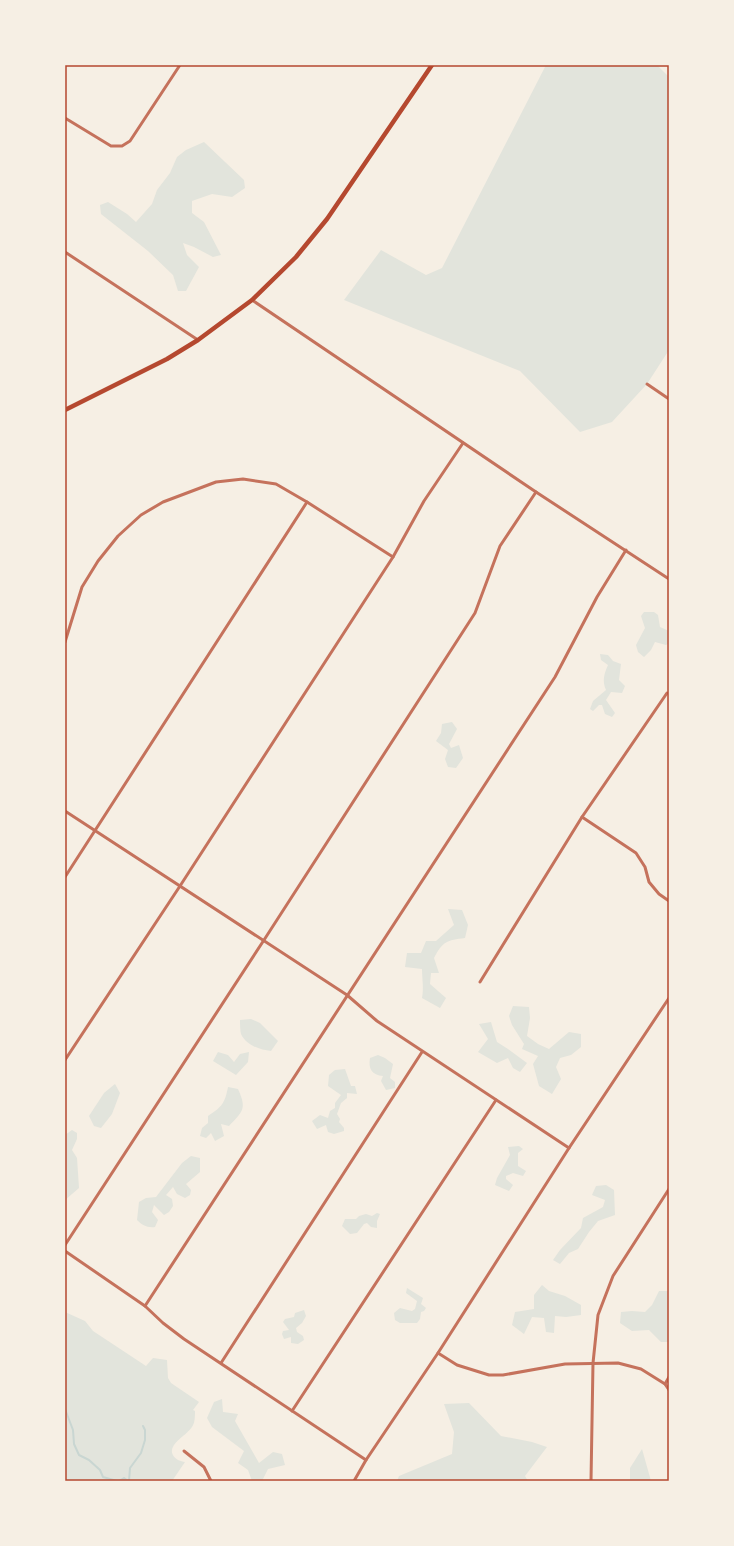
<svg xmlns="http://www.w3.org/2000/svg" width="734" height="1546" font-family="'Alegreya Sans',sans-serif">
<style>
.green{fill:#e2e4dc}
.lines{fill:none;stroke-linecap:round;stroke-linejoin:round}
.stream{stroke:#c9d6d2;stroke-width:2}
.minor{stroke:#c5725c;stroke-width:3}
.secondary{stroke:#b5482f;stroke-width:4.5}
.neatline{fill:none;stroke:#b5482f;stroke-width:1.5}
</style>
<rect width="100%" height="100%" fill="#f6efe4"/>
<g class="green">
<path d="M546,65H657L669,77V350L647,384L612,422L580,432L520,371L344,300L381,250L426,275L442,268Z"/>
<path d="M204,142L244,180L245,188L232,197L212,194L192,201V213L204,222L221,255L213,257L194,247L183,243L187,255L199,267L186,291H178L173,275L148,251L101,214L100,205L108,202L127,214L136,222L152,204L157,190L170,173L177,157L186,150Z"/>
<path d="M644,612H654L658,615L660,627L669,631V643L666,645L655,642L651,650L644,657L638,652L636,645L645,628L641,616Z"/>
<path d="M600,654L608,655L613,661L621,664L619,680L625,686L622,693L611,692L606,700L615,713L612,717L605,714L602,705H599L593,711L590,709L593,701L606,690C602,681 604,674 608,665L601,660Z"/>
<path d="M452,722L457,729L449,744L451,748L459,745L463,758L456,768L448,767L445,759L448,750L436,741L441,733L442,724Z"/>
<path d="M448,909L462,910L468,925L465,938C447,940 442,942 434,958L439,973H431L430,984L446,998L440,1008L422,998C424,988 422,979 422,969L405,967L407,953H421L426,941H436L454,925Z"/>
<path d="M513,1006L529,1007L530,1018L527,1036L538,1044L549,1049L569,1032L581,1034V1047L571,1055L560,1058L556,1067L561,1079L552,1094L539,1086L533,1064L538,1056L522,1049L524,1044L512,1025L509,1016Z"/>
<path d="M251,1019L260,1023L278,1041L271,1051C260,1050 246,1045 241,1034C240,1030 240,1024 240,1020Z"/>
<path d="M491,1022L497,1042L508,1049L527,1063L520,1072L513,1068L508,1058L497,1063L478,1052L488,1039L479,1024Z"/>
<path d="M218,1052L228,1055L234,1062L240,1054L249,1052L248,1062L236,1075L213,1061Z"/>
<path d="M378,1055L385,1058L393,1064L390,1078L395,1082V1088L386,1090L381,1081L383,1076C372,1075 368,1069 370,1058Z"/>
<path d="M345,1069L351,1086H355L357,1094L347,1093V1098L341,1103L337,1114L340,1119L339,1122L344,1128V1131L334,1134L328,1132L326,1125L317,1129L312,1121L320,1115L328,1118L330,1111L335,1108V1103L341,1095L328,1086L329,1075L335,1070Z"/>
<path d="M115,1084L120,1093L112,1114L101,1128L94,1126L89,1116L104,1093Z"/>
<path d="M228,1087L238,1089C247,1109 243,1111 229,1126L221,1124L224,1136L215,1141L211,1133L206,1138L200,1136L202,1128L208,1123V1116C222,1107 225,1103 228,1087Z"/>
<path d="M72,1130L77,1133V1139L72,1150L77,1158L79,1188L65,1200V1135Z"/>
<path d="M519,1146L523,1149L518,1153V1166L526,1171L523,1176L513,1173L506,1176V1179L513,1185L509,1191L495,1185L497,1178L510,1155L508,1147Z"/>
<path d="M191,1156L200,1158V1172L186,1184L191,1190L190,1195L185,1198L177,1194L173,1187L166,1195L172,1199L173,1206L169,1212L164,1215L154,1205L152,1212L158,1220L155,1227C147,1228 142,1225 137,1220L139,1202L146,1198L156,1197L182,1163Z"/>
<path d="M606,1185L614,1190L615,1215L598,1221L589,1232L578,1249L569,1253L560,1264L553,1260L560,1250L581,1228L583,1218L603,1207L605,1200L592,1195L596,1186Z"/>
<path d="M377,1213L380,1214L377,1221V1228L371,1227L367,1223L364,1224L357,1233L350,1234L342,1226L345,1219H356L359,1216L366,1214L372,1216Z"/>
<path d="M542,1285L549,1291L565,1296L581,1305V1315L566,1317L555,1316L554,1333L546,1332L544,1318L532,1317L524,1334L512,1325L515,1312L534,1309V1295Z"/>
<path d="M407,1288L423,1298L421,1304L426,1308L424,1311L421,1312L420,1319L417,1323H400L395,1320L394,1313L400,1308L412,1311L415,1309L417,1301L406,1293Z"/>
<path d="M659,1291H669V1342H661L649,1330L632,1331L620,1323L621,1312L632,1311L645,1312L652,1305Z"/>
<path d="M304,1310L306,1316L302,1323L296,1328L297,1332L303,1336L304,1340L298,1344L291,1343V1337L284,1339L282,1334L283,1331L289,1330L283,1322L285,1319L294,1317L295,1313Z"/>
<path d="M65,1312L85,1321L93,1331L146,1366L153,1358L167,1360L168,1378L171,1383L199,1402L193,1410L195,1411C195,1416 195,1423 192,1427C187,1434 179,1438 174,1445C168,1454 176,1461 185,1462L172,1481H65Z"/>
<path d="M222,1399L223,1412L238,1414L235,1421L259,1463L273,1452L282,1454L285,1465L268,1469L262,1481H252L248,1470L238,1463L244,1451L212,1427L207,1418L214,1402Z"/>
<path d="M469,1403L501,1436L532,1442L547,1447L525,1476L528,1481H397L399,1476L452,1454L454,1432L444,1404Z"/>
<path d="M642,1449L651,1481H630V1468Z"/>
</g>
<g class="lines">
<g class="stream">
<path d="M65,1409L73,1430L74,1444L79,1455L89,1460L100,1470L103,1477L117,1481"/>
<path d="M119,1481L124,1478L128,1481"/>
<path d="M129,1481L130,1468L141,1453L145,1440V1430L143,1426"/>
</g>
<g class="minor">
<path d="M65,118L111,146H122L130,141L180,65"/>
<path d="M65,252L198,340"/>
<path d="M252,300L536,492L669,579"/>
<path d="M647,384L669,399"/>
<path d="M65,642L82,587L98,561L118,536L141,515L163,502L216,482L243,479L276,484L307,502L393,557"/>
<path d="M65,811L347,995L377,1021L569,1148"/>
<path d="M582,817L636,853L645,867L649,882L659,894L669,901"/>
<path d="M65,877L307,502"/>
<path d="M480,982L582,817L667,693"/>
<path d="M65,1060L180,886L393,557L424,501L463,443"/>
<path d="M65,1245L264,940L475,613L500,546L536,492"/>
<path d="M65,1251L145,1306L163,1323L184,1339L366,1460"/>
<path d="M145,1306L555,677L597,597L626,550"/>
<path d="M438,1353L457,1365L489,1375H503L565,1364L618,1363L641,1369L665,1384L669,1390"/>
<path d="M221,1363L422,1052"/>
<path d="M665,1384L669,1377"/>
<path d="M292,1411L496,1100"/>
<path d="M184,1451L204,1467L211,1481"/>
<path d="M354,1481L366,1460L438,1353L569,1148L669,998"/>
<path d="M591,1481L593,1363L598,1315L613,1276L669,1189"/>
</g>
<path class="secondary" d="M65,410L167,359L198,340L252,300L296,257L327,219L432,65"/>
</g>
<rect width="734" height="1546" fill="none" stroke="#f6efe4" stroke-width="132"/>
<rect x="66" y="66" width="602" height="1414" class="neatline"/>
</svg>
